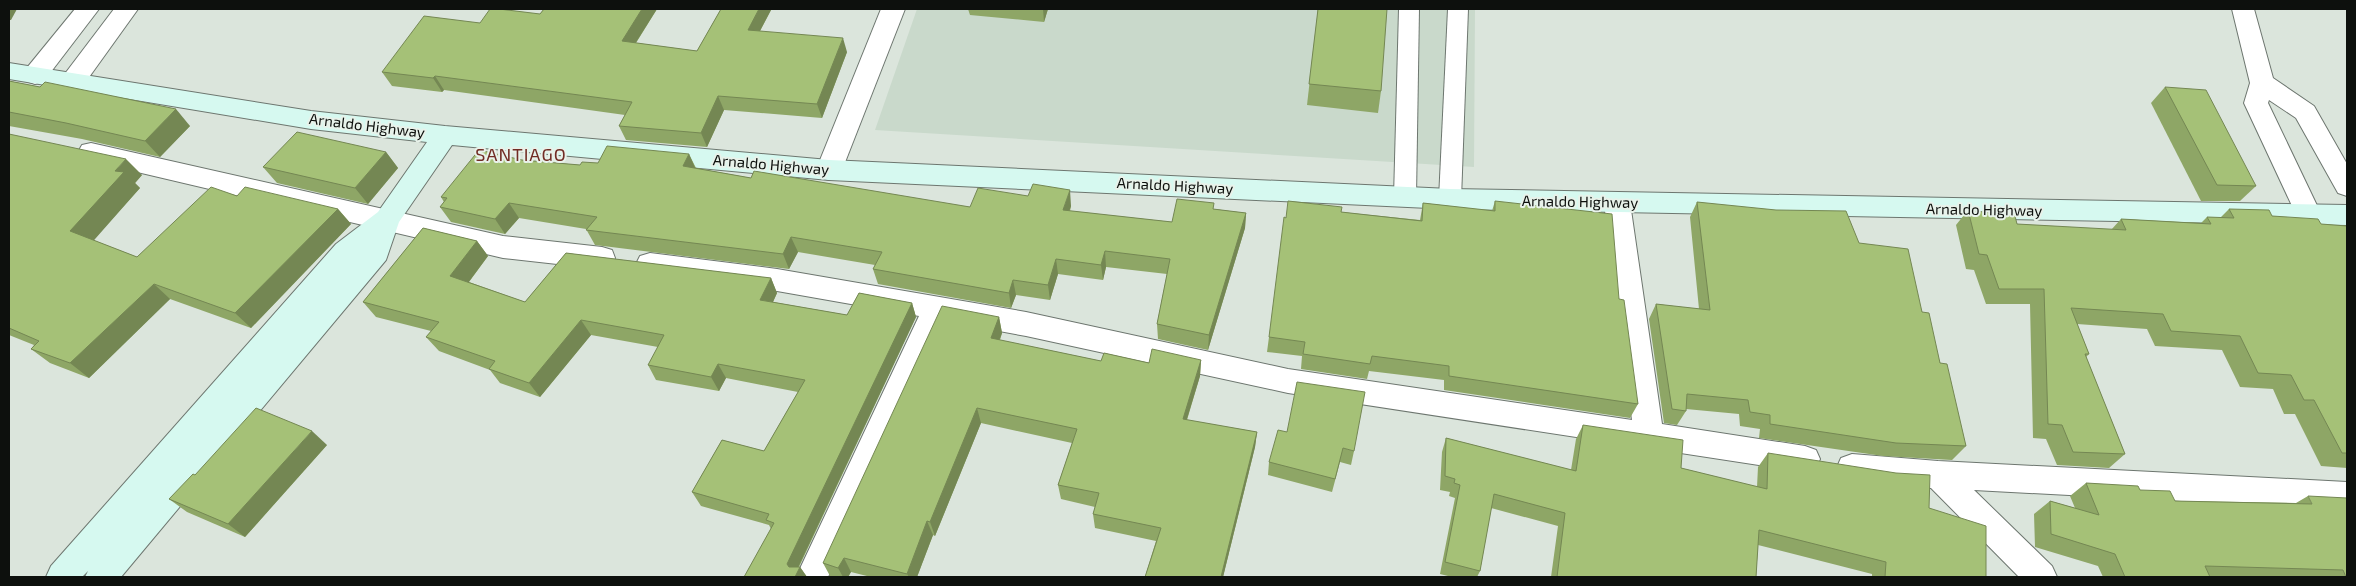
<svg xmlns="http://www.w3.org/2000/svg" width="2356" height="586" font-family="'Exo 2',sans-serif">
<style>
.built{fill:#c9d9cb}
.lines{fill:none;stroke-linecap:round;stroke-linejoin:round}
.lane-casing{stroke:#6d766f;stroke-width:2}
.street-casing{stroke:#6d766f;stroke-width:2}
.secondary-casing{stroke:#6d766f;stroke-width:2}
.lane{fill:#fff;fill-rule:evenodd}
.street{fill:#fff;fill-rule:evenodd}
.secondary{fill:#d6f9f0;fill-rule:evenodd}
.wall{fill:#8ea666}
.shaded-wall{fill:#748753}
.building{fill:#a5c177;stroke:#748753}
.labels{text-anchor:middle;stroke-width:4;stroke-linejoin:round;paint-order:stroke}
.street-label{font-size:15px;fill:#0d100d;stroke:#e8f2ea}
.quarter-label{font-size:18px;letter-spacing:1px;fill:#712c24;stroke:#e8f2ea}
</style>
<rect width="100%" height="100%" fill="#dbe5dc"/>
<path class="built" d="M917,9H1475L1474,167L875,130Z"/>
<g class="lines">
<defs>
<g id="lane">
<path d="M1399,9H1419L1416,197L1413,203L1405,206L1397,203L1394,197Z"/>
<path d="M1448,9H1468L1461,199L1458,205L1450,208L1442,205L1439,199Z"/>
</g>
<g id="street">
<path d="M75,9H99L44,81L35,84L26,81L23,75L26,69Z"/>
<path d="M114,9H138L82,87L73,90L64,87L61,81L64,75Z"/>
<path d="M881,9H905L842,170L838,177L829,180L820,177L816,170Z"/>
<path d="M2232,9H2254L2273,78L2314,106L2347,164V196L2338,193L2296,118L2269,100L2268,103L2322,216L2318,223L2309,226L2300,223L2244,103L2250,83Z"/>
<path d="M91,143L503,236L602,247L612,250L615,258L612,266L602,269L503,258L82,159L78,152L82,145Z"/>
<path d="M1617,193L1626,196L1630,203L1662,424L1805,446L1816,450L1820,459L1816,468L1805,472L1288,393L1026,336L945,321L828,577H796L919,316L777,291L650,275L640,272L636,264L640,256L650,253L777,269L1026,312L1288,369L1632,420L1604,203L1608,196Z"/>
<path d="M1852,454L1938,461L2347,482V510L1974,490L2052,566L2057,577H2019L1931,488C1901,486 1869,487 1841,476L1837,467L1841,458Z"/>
</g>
<path id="secondary" d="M9,63L311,111L445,126L829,160L1450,189L2347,205V225L1450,209L829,180L452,145L399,222L386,260L121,577H85L88,571L82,577H46L51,566L336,244L378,212L427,142L311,129L9,79Z"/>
</defs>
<use href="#lane" class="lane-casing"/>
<use href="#street" class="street-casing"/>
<use href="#secondary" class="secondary-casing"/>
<use href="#lane" class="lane"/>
<use href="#street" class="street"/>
<use href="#secondary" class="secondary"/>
</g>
<g class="wall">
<path d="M544,9H657L636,43L697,51L721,9H771V10L760,31L847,52L822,118L724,110L707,147L626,140L619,126L625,115L444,90L442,92L392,86L382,72L480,23L540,14Z"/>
<path d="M968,9H1048L1044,22L970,15Z"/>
<path d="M1318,9L1381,91L1378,113L1307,105Z"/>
<path d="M9,81L40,87L190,126L160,157L82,139L9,126Z"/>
<path d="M2165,87L2256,186L2240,201H2201L2151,103Z"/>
<path d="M9,134L142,175L135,183L140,188L93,240L137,257L237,196L338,209L351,224L251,328L170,299L89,378L50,363L31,349L34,345L9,335Z"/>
<path d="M386,152L398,168L368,204L277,183L263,167Z"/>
<path d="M689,154L696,168L751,178L970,207L1071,206L1070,211L1172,222L1214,209L1246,213L1245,228L1208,350L1158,339L1157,324L1167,274L1106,267L1103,280L1058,274L1050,300L1016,295L1011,308L878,284L873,269L875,265L798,252L789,269L595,245L586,229L519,218L505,234L451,222L440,207L444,202L441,197L522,160L580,165Z"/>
<path d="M1495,201L1619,299L1638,404L1630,418L1444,390V380L1369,371L1367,379L1301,369L1302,356L1267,352L1269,337L1341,212L1420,220L1423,203L1492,211Z"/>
<path d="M1697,202L1859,243L1922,312L1940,363L1966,446L1952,460L1883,456L1759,438L1760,429L1740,426L1739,414L1686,409V411L1677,425L1664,423L1649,319L1656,304L1699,309L1690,217Z"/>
<path d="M2229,209L2321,224L2347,226V468L2321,466L2295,414H2284L2273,389L2240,387L2222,350L2155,346L2147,329L2077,324L2089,354L2086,357L2125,454L2109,468L2057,465L2046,439L2033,438L2030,304H1986L1974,270L1966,269L1956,225L1968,210L2017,224L2111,230L2121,219L2201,223L2207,217L2220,218Z"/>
<path d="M423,228L477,241L488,256L469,282L525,302L566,253L771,278L777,293L773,302L847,315L859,293L912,303L916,317L799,567H800L807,577H744L771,529L769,525L701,506L692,492L722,440L764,451L798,392L726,378L719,391L656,380L648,365L658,347L591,335L540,397L500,383L490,370L439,351L426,337L431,331L376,317L363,302Z"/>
<path d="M999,317L1002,333L1000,340L1101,361L1149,363L1201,360L1200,376L1187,420L1257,432L1255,447L1223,577H1145L1156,541L1095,528L1093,514L1095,507L1061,499L1058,485L1072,443L981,423L935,536L933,535L917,577H871L851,572L848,577H833L830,576L823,563Z"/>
<path d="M1583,425L1681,468L1757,487L1758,467L1768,453L1929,508L1986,577H1872V574L1758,545L1756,577H1551L1558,526L1491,508L1480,571L1477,577H1452L1440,574L1455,498L1449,496L1450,492L1440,490L1442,452L1446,438L1571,470L1576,439Z"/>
<path d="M1287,432L1354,451L1351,465L1340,462L1332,492L1268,475L1269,462Z"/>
<path d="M327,445L245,537L187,512L169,499L195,475Z"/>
<path d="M2086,483L2140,490L2175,501L2296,503L2308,496L2347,577H2103L2098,566L2035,547L2034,514L2050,501L2075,508L2070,496Z"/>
</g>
<g class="shaded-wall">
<path d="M9,9H17L11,20H9Z"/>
<path d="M642,9H657L628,55L622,41Z"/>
<path d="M759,9H771V10L753,44L748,30Z"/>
<path d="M1043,9H1048L1044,22Z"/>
<path d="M843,38L847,52L822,118L817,104Z"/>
<path d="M435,76L444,90L442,92L433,78Z"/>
<path d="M718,96L724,110L707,147L701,133Z"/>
<path d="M176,109L190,126L160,157L145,141Z"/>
<path d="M386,152L398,168L368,204L355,188Z"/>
<path d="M689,154L696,170L683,166Z"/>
<path d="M126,159L142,175L135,183L140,188L88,247L70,231L115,171Z"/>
<path d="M1070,190L1071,206L1064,226L1063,210Z"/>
<path d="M509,203L519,218L505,234L495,219Z"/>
<path d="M338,209L351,224L251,328L235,313Z"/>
<path d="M1246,213L1245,228L1208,350L1209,335Z"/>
<path d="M791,237L798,252L789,269L783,254Z"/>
<path d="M477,241L488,256L462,291L450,276Z"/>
<path d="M1105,251L1106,267L1103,280L1101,265Z"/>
<path d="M1056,259L1058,274L1050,300L1048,285Z"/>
<path d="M771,278L777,293L767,315L760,300Z"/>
<path d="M1013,280L1016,295L1011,308L1009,293Z"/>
<path d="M154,284L170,299L89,378L70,363Z"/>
<path d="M912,303L916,317L794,576L787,564Z"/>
<path d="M999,317L1002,333L994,354L991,338Z"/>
<path d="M581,320L591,335L540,397L529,383Z"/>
<path d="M1201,360L1200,376L1182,435L1183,419Z"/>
<path d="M718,364L726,378L719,391L711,377Z"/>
<path d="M977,408L981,423L935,536L930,522Z"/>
<path d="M312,431L327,445L245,537L228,524Z"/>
<path d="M1257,432L1255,447L1223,577H1221Z"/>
<path d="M927,521L933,535L917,577H909L907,574Z"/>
<path d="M844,558L851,572L848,577H843L838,568Z"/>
<path d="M800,567L807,577H795Z"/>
</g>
<g class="building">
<path d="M490,9H499L540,14L544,9H642L622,41L697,51L721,9H759L748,30L843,38L817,104L718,96L701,133L619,126L632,102L435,76L433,78L382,72L424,16L480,23Z"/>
<path d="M1318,9H1387L1381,91L1309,84Z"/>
<path d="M9,81L40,87L45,82L176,109L145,141L66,123L9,112Z"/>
<path d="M2165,87L2206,90L2256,186L2217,185Z"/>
<path d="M297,132L386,152L355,188L263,167Z"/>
<path d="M9,134L126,159L115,171L124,172L70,231L137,257L211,187L237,196L245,187L338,209L235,313L154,284L70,363L31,349L39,341L9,328Z"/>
<path d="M607,146L689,154L683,166L751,178L754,171L970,207L978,188L1028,196L1033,184L1070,190L1063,210L1172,222L1177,199L1214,203L1213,209L1246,213L1209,335L1157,324L1170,259L1105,251L1101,265L1056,259L1048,285L1013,280L1009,293L873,269L882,252L791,237L783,254L586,230L597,217L509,203L495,219L440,207L447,198L441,197L479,150L522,160L580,165L582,162L598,163Z"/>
<path d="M1288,201L1342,207L1341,212L1422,221L1423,203L1495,211V201L1612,214L1619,299L1624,300L1638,404L1449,376V366L1372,356L1370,364L1303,354L1305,342L1269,337L1284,217L1286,218Z"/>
<path d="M1697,202L1776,210L1846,211L1859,243L1908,249L1922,312L1929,313L1940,363L1947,364L1966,446L1896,443L1770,424V415L1750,412L1748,400L1687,394L1686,411L1672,409L1656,304L1710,310Z"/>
<path d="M2229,209L2269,210L2272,216L2318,219L2321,224L2347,226V453H2342L2314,400H2304L2291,375L2258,373L2240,336L2171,331L2163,314L2071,308L2089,354H2085L2125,454L2073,452L2062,425L2048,424L2044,289H1999L1987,255L1979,254L1968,210L2015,216L2017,224L2126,230L2121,219L2211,224L2207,217L2234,218Z"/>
<path d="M423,228L477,241L450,276L525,302L566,253L771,278L760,300L847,315L859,293L912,303L787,564L789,567H800L795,577H744L774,523L766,520L769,514L692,492L722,440L764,451L805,380L718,364L711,377L648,365L664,335L581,320L529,383L489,369L495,361L426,337L439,322L363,302Z"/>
<path d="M942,306L999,317L991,338L1101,361L1104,353L1149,363L1152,349L1201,360L1183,419L1257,432L1221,577H1145L1161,528L1093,514L1099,493L1058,485L1077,429L977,408L930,522L927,521L907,574L844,558L838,568L823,563Z"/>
<path d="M1297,382L1365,392L1354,451L1343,448L1335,479L1269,462L1278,430L1287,432Z"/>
<path d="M256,408L312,431L228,524L169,499L193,474L195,475Z"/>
<path d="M1583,425L1683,440L1681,468L1767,489L1768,453L1896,473L1930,475L1929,508L1986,526V577H1885L1886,562L1759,530L1756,577H1557L1565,513L1494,494L1480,571L1445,562L1460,485L1454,483L1455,479L1445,476L1446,438L1576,471Z"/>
<path d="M2086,483L2138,486L2140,490L2170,491L2175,501L2312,504L2308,496L2347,498V577H2346L2343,570L2205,566L2210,577H2125L2115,554L2051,534L2050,501L2099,515Z"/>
</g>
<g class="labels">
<g class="street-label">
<text transform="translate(367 126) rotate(7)" y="5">Arnaldo Highway</text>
<text transform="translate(771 165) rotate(5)" y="5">Arnaldo Highway</text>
<text transform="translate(1175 186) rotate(3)" y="5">Arnaldo Highway</text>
<text transform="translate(1580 202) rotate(1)" y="5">Arnaldo Highway</text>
<text transform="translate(1984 210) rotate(1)" y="5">Arnaldo Highway</text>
</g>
<g class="quarter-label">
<text x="521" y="161">SANTIAGO</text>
</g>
</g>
<rect width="2356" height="586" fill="none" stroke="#0d100d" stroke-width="20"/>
</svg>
